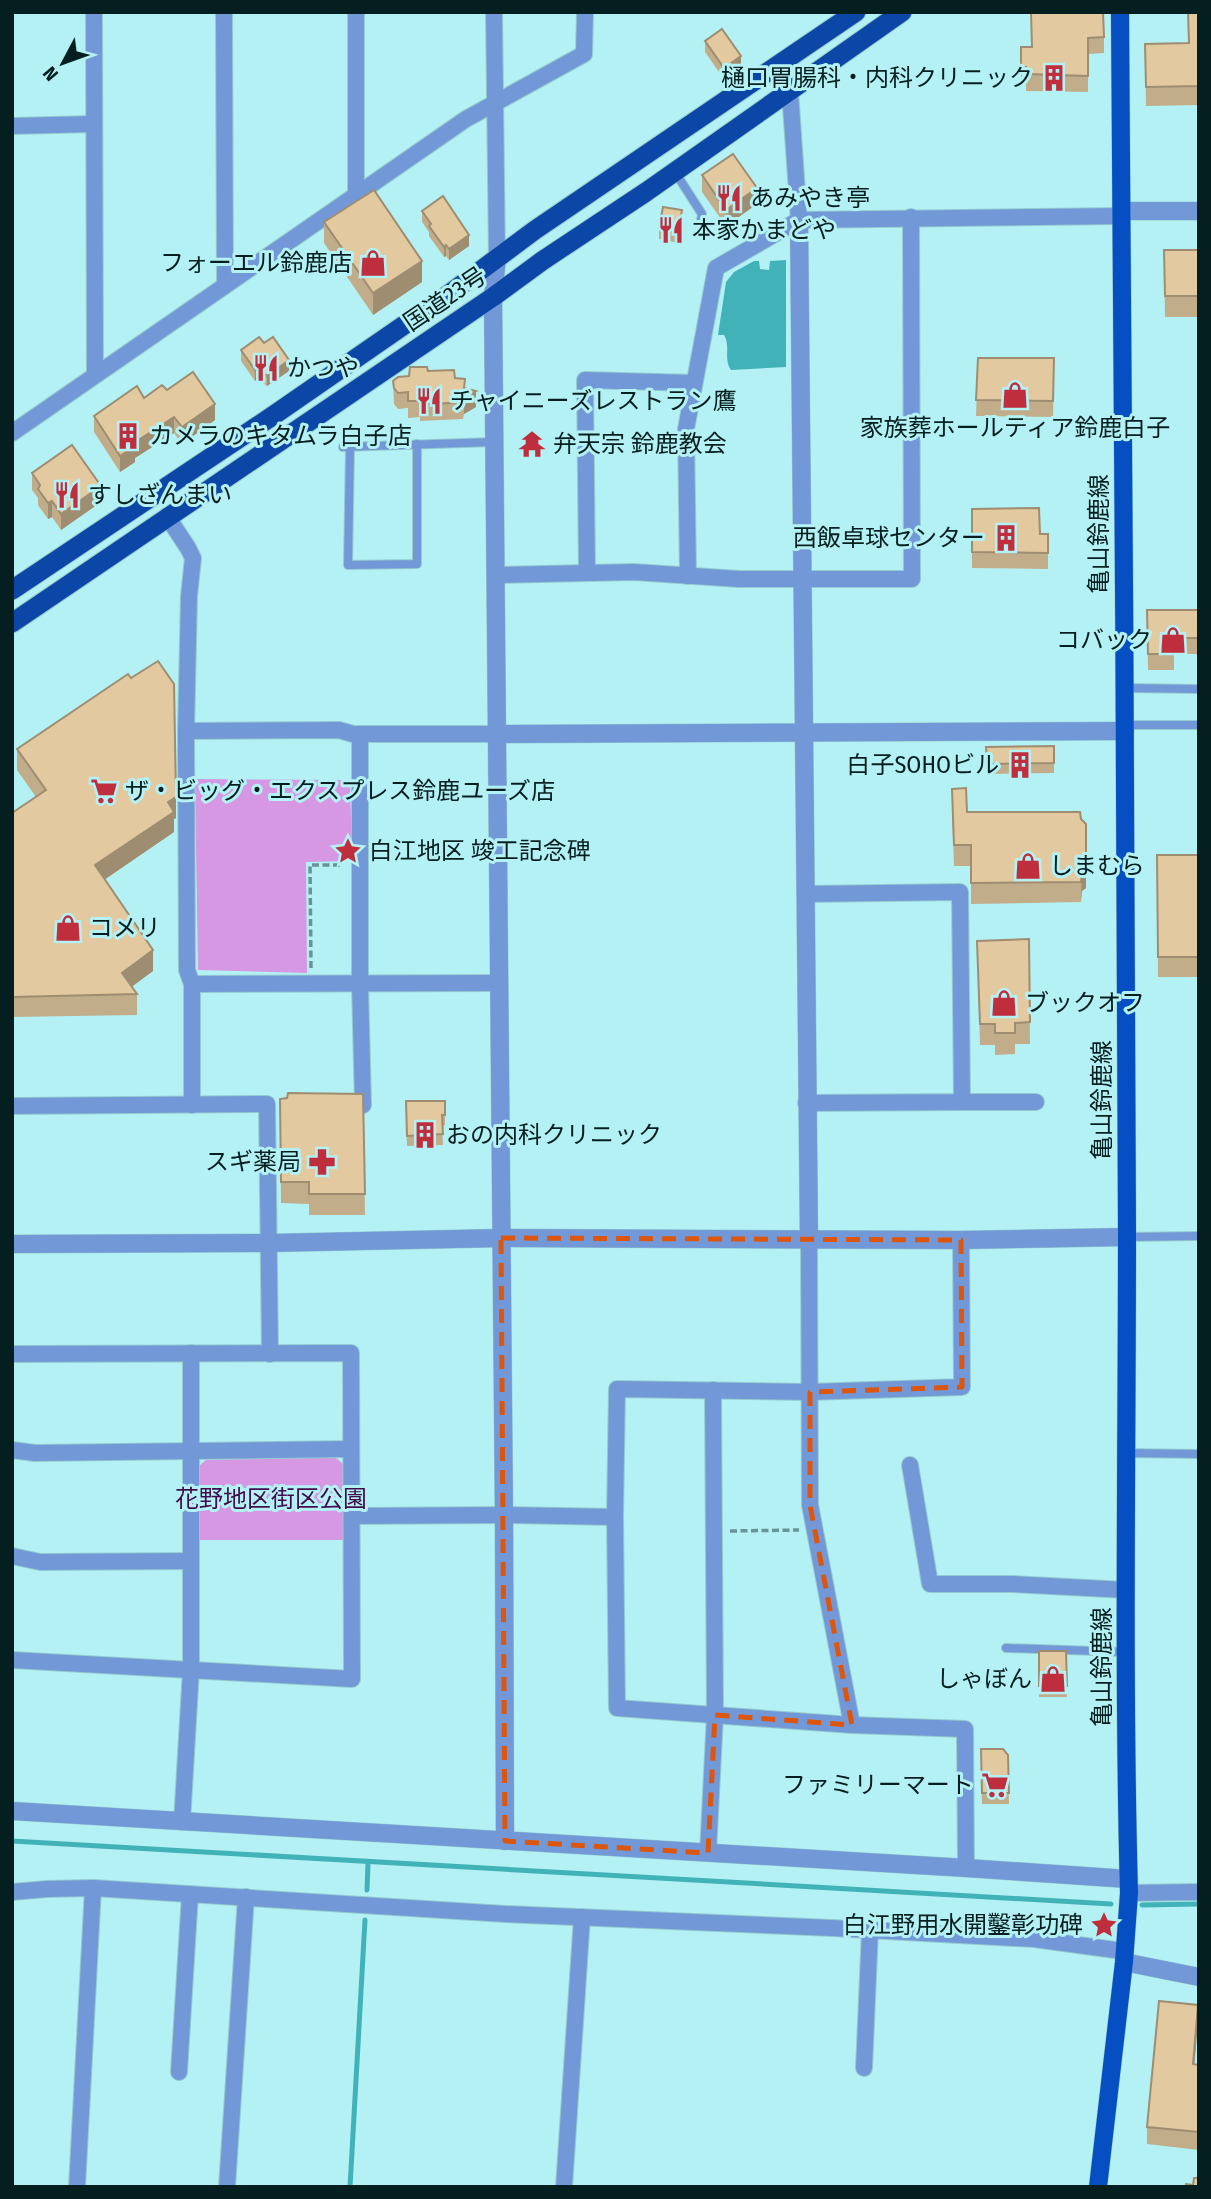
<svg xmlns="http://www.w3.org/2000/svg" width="1211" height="2199" font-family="'Fira Sans Condensed','Noto Sans JP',sans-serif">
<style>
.green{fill:#d697e3}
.water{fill:#42b2b9}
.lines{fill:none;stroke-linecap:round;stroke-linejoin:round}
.stream{stroke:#42b2b9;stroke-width:5}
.service-casing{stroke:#94cbce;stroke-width:10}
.minor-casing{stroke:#94cbce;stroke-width:18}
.tertiary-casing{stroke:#94cbce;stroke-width:19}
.primary-casing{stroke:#94cbce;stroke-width:19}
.trunk-casing{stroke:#94cbce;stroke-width:21}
.path{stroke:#679496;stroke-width:3.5;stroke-dasharray:7 3.5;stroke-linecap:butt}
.service{stroke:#7398d7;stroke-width:8}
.minor{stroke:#7398d7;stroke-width:16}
.tertiary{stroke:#7398d7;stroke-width:18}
.primary{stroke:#064fc2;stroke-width:18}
.trunk{stroke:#0c46a6;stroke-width:19}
.wall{fill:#c2ad8a}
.shaded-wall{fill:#9e8d70}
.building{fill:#e2c9a0;stroke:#9e8d70;stroke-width:2}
.marked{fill:none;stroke:#dd560d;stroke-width:5;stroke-dasharray:14 9;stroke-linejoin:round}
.labels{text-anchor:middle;stroke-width:6;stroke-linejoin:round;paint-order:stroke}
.poi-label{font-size:24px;fill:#051e20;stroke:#b4f1f4;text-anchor:start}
.street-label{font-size:24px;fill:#051e20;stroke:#b4f1f4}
.park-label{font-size:24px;fill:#420c4c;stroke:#b4f1f4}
</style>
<rect width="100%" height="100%" fill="#b4f1f4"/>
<g class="green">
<path d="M195,779L350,780L352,861L306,862L307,973L198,970Z"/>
<path d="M335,1457L343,1464V1540H199V1466L206,1460Z"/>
</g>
<path class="water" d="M786,260V367L731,370C723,359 731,346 724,335H718L726,282L734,272L754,261H759L760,269L769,270L770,261Z"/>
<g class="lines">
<g class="stream">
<path d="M12,1841L1111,1904"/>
<path d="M367,1890L368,1863"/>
<path d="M1142,1905L1199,1904"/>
<path d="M350,2187L365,1920"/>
</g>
<defs>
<g id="service">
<path d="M675,172L702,214L700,226"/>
<path d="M343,447L494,442"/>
<path d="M350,447L348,565L417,564V444"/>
<path d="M1125,688L1199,689"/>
<path d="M1125,725H1199"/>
<path d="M1127,1237L1199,1236"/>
<path d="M1125,1453L1199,1454"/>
<path d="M1006,1648L1126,1652"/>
</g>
<g id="minor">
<path d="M94,12L95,374"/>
<path d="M224,12L225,285"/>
<path d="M356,12V195"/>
<path d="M494,12L497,258"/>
<path d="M790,92L799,220"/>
<path d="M12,126L93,124"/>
<path d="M12,433L466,119L584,54L585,12"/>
<path d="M167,516L188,548L193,558L189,596L186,731L187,970L192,984V1105"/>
<path d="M587,573L585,380L694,383"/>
<path d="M496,575L634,572L739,579H912L911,217"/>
<path d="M688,576L686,429L716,268L799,220L1121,216"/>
<path d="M186,731L339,730L353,734H495"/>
<path d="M805,894L960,892L962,1102L806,1103"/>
<path d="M192,984L498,983"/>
<path d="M962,1102H1036"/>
<path d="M353,1105H363L360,984V734"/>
<path d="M12,1106L267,1104L270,1354"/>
<path d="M809,1240L810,1505L852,1725"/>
<path d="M961,1240L962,1387L810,1392L617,1389L615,1517L617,1708L852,1725L965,1729L966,1868"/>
<path d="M12,1354L351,1353L352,1679L12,1660"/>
<path d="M12,1450L35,1453L351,1449"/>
<path d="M910,1465L930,1584H1013L1126,1590"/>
<path d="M352,1516L504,1515L615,1517"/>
<path d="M12,1556L40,1562L191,1561"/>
<path d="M182,1822L191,1669V1353"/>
<path d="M708,1853L715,1715L713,1390"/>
<path d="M12,1892L47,1889L93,1888L505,1914L832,1928L1034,1939L1115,1950"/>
<path d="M1129,1893L1199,1892"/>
<path d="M864,2068L870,1930"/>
<path d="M179,2072L190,1894"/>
<path d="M77,2187L93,1888"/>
<path d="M227,2187L246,1897"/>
<path d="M564,2187L582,1917"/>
</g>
<g id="tertiary">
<path d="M1121,211H1199"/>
<path d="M799,220L809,1240"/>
<path d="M497,258L493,297L504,1515L505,1841"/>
<path d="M495,734L1125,731"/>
<path d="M12,1244L270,1243L501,1238L961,1240L1127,1237"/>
<path d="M12,1811L966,1868L1128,1879"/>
<path d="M1124,1962L1199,1977"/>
</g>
<path id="primary" d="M1098,2187L1124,1962L1129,1893C1123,1673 1127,1452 1127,1232C1126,825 1123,419 1120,12"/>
<g id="trunk">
<path d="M12,590L274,415L449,294L535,230L856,12"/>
<path d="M12,623L493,297L542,261L646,192L902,12"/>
</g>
</defs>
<use href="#service" class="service-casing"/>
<use href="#minor" class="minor-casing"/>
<use href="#tertiary" class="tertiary-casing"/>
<use href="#primary" class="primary-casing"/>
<use href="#trunk" class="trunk-casing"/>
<g class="path">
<path d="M311,968L310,865H343"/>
<path d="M730,1531L799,1530"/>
</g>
<use href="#service" class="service"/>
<use href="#minor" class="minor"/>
<use href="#tertiary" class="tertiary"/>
<use href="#primary" class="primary"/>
<use href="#trunk" class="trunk"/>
</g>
<g class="wall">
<path d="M1031,12L1104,37V53L1088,54V92L1026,91V83H1021V47H1031Z"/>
<path d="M1188,12H1199V105L1146,106L1145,44L1188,43Z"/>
<path d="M705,41L741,67L724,79L705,52Z"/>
<path d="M702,175L757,204L726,226L702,192Z"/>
<path d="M422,211L469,246L449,260L446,256L444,257L429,236V232L422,222Z"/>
<path d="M682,221L679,243L659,239V228Z"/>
<path d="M324,222L422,282L373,315L324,243Z"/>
<path d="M1164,250H1199V317H1165Z"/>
<path d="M264,343L289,371L267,386L258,379L255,381L241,361V350Z"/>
<path d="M978,358L1054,374L1053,417L976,416Z"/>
<path d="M428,371L455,378L465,388L476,407L464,414L463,419L420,421V417L408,418V408L398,409L394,404L393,381Z"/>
<path d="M167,390L215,420L182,444L174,433L135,458V462L120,472L94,432V416Z"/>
<path d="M32,473L101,502L61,530L52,517L48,519L38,505V498L32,490Z"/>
<path d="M972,509L1040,534H1048V569L972,568Z"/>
<path d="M1147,610H1199V654H1174V670H1148Z"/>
<path d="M1054,746V773L987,774L986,747Z"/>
<path d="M17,749L176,818L174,819V832L104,880L153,971L132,986L137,994V1015L12,1017V813L36,797L17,770Z"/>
<path d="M952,809L967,812H1080L1086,888L1082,891L1081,902L971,904V866H954Z"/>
<path d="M1157,855H1199V977H1158Z"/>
<path d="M1029,939L1030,1044H1015V1054L995,1055V1045H980L977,941Z"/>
<path d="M363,1094L365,1215H309V1204L281,1203L280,1099Z"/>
<path d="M406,1101H445V1125L442,1126L443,1145L407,1146Z"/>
<path d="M1039,1651H1066L1067,1697H1039Z"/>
<path d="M981,1749L1008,1755L1009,1804H982Z"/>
<path d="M1198,2022L1194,2064L1199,2065V2150L1147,2144V2127Z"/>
</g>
<g class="shaded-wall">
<path d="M741,56V67L724,79V68Z"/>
<path d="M757,188V204L726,226V210Z"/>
<path d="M682,210V221L679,243V232Z"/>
<path d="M469,235V246L449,260V249Z"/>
<path d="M446,245V256L444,257V247Z"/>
<path d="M422,261V282L373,315V293Z"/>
<path d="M289,360V371L267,386V376Z"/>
<path d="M258,368V379L255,381V370Z"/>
<path d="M465,379V397L476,391V407L464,414Z"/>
<path d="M215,404V420L182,444V427Z"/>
<path d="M174,417V433L135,458V462L120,472V456L134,443Z"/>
<path d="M101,486V502L61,530V514Z"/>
<path d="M52,501V517L48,519V503Z"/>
<path d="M176,797V818L174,819V832L95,886V865L168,802Z"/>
<path d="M1086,867V888L1082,891L1081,902L1082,871Z"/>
<path d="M153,950V971L122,994V973Z"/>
<path d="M1198,2005V2022L1193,2081V2064Z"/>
</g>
<g class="building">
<path d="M1031,12H1103L1104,37L1088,38V76L1026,74V67H1021V47H1032Z"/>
<path d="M1188,12H1199V86L1146,87L1145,44L1189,43Z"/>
<path d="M722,29L741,56L724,68L705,41Z"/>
<path d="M733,154L757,188L726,210L702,175Z"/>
<path d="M374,190L422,261L373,293L324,222Z"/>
<path d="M443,196L469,235L449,249L446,245L444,247L429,226L431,224L422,211Z"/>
<path d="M663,207L682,210L679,232L659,228Z"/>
<path d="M1164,250H1199V296H1165Z"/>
<path d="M259,337L264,343L273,337L289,360L267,376L258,368L255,370L241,350Z"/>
<path d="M978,358H1054L1053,401L976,400Z"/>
<path d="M410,367H427L428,371L454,370L455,378L465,379L464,388L476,391L464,398L463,402L420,405V401H408V392L398,393L394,388L393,381L398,377L409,376Z"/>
<path d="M193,372L215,404L182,427L174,417L134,443L135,446L120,456L94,416L137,386L144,398L162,385L167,390Z"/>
<path d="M72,445L101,486L61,514L52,501L48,503L38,489L40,485L32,473Z"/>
<path d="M1039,508L1040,534H1048V553L972,552V509Z"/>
<path d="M1147,610H1199V638H1174V654H1148Z"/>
<path d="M158,661L174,684L176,797L168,802L174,812L95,865L153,950L122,973L137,994L12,997V813L46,790L17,749L128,674L131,678Z"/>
<path d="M1054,746V763L987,764L986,747Z"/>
<path d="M966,788L967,812H1080L1081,819L1086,824V867L1082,871L1081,882L971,883V845H954L952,789Z"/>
<path d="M1157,855H1199V957H1158Z"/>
<path d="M1029,939L1030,1022L1015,1023V1033H995V1024H980L977,941Z"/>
<path d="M288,1093L363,1094L365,1194H309V1182H281L280,1099L287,1098Z"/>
<path d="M406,1101H445V1115H442L443,1134L407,1136Z"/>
<path d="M1039,1651H1066L1067,1686H1039Z"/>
<path d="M981,1749H1003L1008,1755L1009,1793H982Z"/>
<path d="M1159,2001L1198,2005L1193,2064L1199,2065V2132L1147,2127Z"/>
<path d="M1194,2178H1199V2187H1185L1186,2184L1193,2185Z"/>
</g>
<path class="marked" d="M501,1238L961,1240L962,1387L810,1392V1505L852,1725L715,1715L708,1853L505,1841Z"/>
<defs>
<symbol id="building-bare" viewBox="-9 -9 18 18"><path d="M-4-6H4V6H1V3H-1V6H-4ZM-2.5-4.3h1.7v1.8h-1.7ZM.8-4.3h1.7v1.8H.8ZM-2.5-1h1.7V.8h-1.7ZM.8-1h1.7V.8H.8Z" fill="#bf2e3d" stroke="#b4f1f4" stroke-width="2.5" paint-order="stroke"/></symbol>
<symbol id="restaurant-bare" viewBox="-9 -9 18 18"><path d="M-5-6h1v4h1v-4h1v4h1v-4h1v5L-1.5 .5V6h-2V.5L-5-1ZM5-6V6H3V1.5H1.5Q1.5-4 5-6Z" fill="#bf2e3d" stroke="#b4f1f4" stroke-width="2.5" paint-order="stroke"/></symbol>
<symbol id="shop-bare" viewBox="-9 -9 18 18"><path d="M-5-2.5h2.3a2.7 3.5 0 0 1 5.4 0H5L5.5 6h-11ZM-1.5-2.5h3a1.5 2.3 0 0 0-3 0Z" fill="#bf2e3d" stroke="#b4f1f4" stroke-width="2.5" paint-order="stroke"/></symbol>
<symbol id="temple-bare" viewBox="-9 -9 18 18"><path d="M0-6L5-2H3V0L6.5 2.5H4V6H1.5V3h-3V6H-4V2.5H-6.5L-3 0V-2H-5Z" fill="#bf2e3d" stroke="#b4f1f4" stroke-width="2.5" paint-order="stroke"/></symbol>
<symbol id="supermarket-bare" viewBox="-9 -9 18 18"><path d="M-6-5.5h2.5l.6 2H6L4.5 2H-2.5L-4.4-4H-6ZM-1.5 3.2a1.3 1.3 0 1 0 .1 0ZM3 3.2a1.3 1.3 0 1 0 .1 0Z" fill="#bf2e3d" stroke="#b4f1f4" stroke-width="2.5" paint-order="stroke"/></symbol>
<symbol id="sight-bare" viewBox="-9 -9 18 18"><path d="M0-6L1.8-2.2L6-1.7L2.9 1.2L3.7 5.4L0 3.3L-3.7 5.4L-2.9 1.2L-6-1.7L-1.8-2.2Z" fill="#bf2e3d" stroke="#b4f1f4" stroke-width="2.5" paint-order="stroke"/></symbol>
<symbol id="pharmacy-bare" viewBox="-9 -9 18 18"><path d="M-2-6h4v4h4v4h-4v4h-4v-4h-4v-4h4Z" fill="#bf2e3d" stroke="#b4f1f4" stroke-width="2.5" paint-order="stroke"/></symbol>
</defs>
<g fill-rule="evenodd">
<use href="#building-bare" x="1035" y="59" width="38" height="38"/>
<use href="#restaurant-bare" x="710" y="179" width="38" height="38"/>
<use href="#restaurant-bare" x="652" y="211" width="38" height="38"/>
<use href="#shop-bare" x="354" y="244" width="38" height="38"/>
<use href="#restaurant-bare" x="247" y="349" width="38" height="38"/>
<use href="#shop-bare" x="996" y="376" width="38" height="38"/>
<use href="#restaurant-bare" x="410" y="382" width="38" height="38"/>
<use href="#building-bare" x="109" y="417" width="38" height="38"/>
<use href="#temple-bare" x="513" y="425" width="38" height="38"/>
<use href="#restaurant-bare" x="48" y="476" width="38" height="38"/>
<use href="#building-bare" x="987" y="519" width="38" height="38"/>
<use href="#shop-bare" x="1154" y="621" width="38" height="38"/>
<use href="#building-bare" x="1001" y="746" width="38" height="38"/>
<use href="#supermarket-bare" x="85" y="772" width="38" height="38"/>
<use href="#sight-bare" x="329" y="832" width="38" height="38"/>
<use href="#shop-bare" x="1009" y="847" width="38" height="38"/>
<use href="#shop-bare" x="49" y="909" width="38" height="38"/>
<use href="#shop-bare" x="985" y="984" width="38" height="38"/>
<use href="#building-bare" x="406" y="1116" width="38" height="38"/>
<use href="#pharmacy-bare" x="303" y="1143" width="38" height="38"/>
<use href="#shop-bare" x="1034" y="1660" width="38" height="38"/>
<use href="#supermarket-bare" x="976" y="1766" width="38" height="38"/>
<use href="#sight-bare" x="1085" y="1906" width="38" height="38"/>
</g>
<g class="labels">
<g class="poi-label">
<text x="1033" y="86" text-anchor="end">樋口胃腸科・内科クリニック</text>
<text x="750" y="206">あみやき亭</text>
<text x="692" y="238">本家かまどや</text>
<text x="352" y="271" text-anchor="end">フォーエル鈴鹿店</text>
<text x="287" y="376">かつや</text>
<text x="450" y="409">チャイニーズレストラン鷹</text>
<text x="1015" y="436" text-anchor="middle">家族葬ホールティア鈴鹿白子</text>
<text x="149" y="444">カメラのキタムラ白子店</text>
<text x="553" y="452">弁天宗 鈴鹿教会</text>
<text x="88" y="503">すしざんまい</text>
<text x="985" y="546" text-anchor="end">西飯卓球センター</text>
<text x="1152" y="648" text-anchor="end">コバック</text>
<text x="999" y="773" text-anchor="end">白子SOHOビル</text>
<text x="125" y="799">ザ・ビッグ・エクスプレス鈴鹿ユーズ店</text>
<text x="369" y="859">白江地区 竣工記念碑</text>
<text x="1049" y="874">しまむら</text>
<text x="89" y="936">コメリ</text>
<text x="1025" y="1011">ブックオフ</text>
<text x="446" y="1143">おの内科クリニック</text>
<text x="301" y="1170" text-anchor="end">スギ薬局</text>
<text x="1032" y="1687" text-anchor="end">しゃぼん</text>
<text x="974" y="1793" text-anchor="end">ファミリーマート</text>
<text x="1083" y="1933" text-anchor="end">白江野用水開鑿彰功碑</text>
</g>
<g class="street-label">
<text transform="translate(445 299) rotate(-34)" y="8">国道23号</text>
<text transform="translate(1099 534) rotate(-90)" y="8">亀山鈴鹿線</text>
<text transform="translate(1102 1100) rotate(-90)" y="8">亀山鈴鹿線</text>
<text transform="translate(1102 1667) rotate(-90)" y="8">亀山鈴鹿線</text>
</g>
<g class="park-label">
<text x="271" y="1507">花野地区街区公園</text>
</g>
</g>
<rect width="1211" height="2199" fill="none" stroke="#051e20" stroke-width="28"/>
<g transform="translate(63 63) rotate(229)" stroke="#b4f1f4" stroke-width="5" paint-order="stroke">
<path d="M0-5L12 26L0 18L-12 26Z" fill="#051e20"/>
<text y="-10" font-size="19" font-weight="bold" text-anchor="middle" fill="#051e20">N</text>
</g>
</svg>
